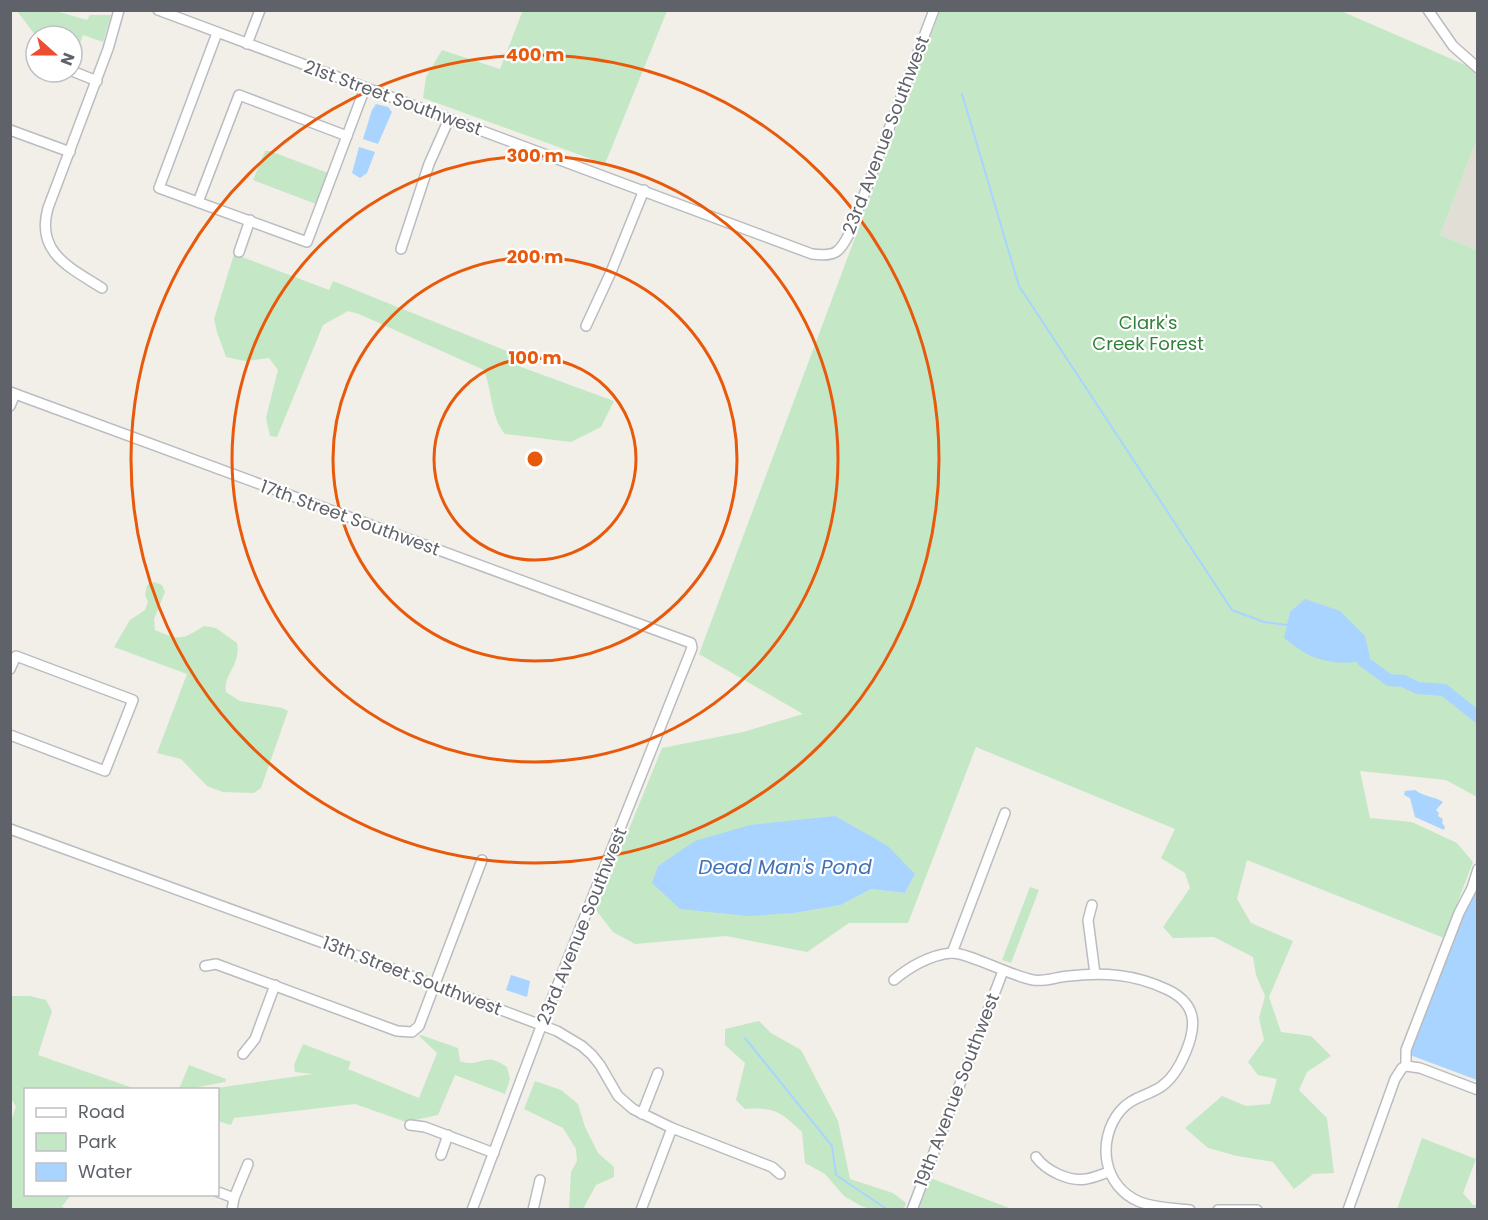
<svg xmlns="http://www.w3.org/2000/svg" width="1488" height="1220" font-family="Poppins,sans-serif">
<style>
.education{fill:#e1dfd5}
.green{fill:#c4e8c6;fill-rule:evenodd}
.water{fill:#a9d4ff}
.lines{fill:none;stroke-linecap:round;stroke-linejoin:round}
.stream{stroke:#a9d4ff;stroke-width:2}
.river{stroke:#a9d4ff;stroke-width:12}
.minor-casing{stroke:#babcc1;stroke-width:12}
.minor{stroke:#fff;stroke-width:9}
.ring{fill:none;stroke:#e8590c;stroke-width:3}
.labels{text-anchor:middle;stroke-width:4.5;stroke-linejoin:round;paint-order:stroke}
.street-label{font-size:18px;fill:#5f6268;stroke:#fff}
.park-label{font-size:18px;fill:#32823c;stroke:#fff}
.water-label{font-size:20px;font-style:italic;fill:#4272b5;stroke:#fff}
.centre{fill:#e8590c;stroke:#fff;stroke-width:3}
.ring-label{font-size:18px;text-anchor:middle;font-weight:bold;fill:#e8590c;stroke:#fff;stroke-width:4.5;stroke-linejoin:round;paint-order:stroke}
</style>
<rect width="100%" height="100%" fill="#f1efe7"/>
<path class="education" d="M1477,139V250L1440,235Z"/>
<g class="green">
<path d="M523,10L667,11L605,164L423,98L426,77L442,50L500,69Z"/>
<path d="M17,11H56L87,20L90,15H111L103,42L83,35L72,65V36H36Z"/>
<path d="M940,11H1341L1477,70V139L1440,235L1477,250V797L1446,780L1360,771L1370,818L1412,822L1457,843L1473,862L1444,938L1247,860L1237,899L1251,923L1293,941L1269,997L1281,1032L1311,1036L1331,1056L1307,1072L1299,1090L1327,1118L1334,1173L1313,1174L1294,1189L1273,1162L1237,1156L1208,1148L1185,1128L1222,1096L1246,1106L1270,1104L1277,1079L1258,1075L1248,1062L1264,1040L1259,1018L1265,996L1256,975L1253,957L1214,937L1173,938L1163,927L1190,888L1185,873L1161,858L1175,829L976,747L908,923H849L807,952L726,936L635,944L613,932L596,910L662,748L743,732L803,714L699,654ZM915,874L905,893L871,889L841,905L795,913Z"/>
<path d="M265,151H270L328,173L316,204L253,180Z"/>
<path d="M234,254L329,290L333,281L524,358L521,367L614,401L601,427L571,442L505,434C491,418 492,391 484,370L359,314L348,311L323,325L277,437L270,436L266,418L278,370L269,358L245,361L226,357L217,332L214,319Z"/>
<path d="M154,582L162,585L165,592L154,619L155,630C180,640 180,641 204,626L216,628L237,643C241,666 223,674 226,692L240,701L282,708L288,711L261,788L254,793L223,792L207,786L181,759L157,753L187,674L114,647L130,620L145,610L148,602L145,595L147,585Z"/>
<path d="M1030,887L1039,890L1011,963L1002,960Z"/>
<path d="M11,996H30L46,1000L52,1011L38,1055L136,1089L26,1090V1194L71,1195L62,1206L65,1209H11L10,1123L16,1107L11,1098Z"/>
<path d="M759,1021L771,1033L801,1050L838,1121L850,1179L893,1193L906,1203L904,1209H870L861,1206L844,1196L825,1174L805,1163L802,1132C781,1112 775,1107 745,1109L736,1100L745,1063L725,1045V1029Z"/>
<path d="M421,1035L458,1048L460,1061C481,1069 483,1050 507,1067L510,1079L505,1094L455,1075L438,1115L406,1122L355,1104L234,1118L231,1125L218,1121V1090H203L313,1074L295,1072L294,1065L303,1044L351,1062L348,1069L419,1098L437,1053L419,1036Z"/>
<path d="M189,1065L226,1079L225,1082L188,1089H179Z"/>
<path d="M535,1081L561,1090L578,1104L585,1127L598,1153L614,1167V1177L596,1185L584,1207L585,1209H569L571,1172L577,1161L576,1149L563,1128L524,1109Z"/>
<path d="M1422,1138L1476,1159L1463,1193L1473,1205H1477V1209H1397Z"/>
<path d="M925,1176L1012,1209L912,1210Z"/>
</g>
<g class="water">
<path d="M376,104L388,107L392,112L378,144L363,139L372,110Z"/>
<path d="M359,147L375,152L367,173L360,178L352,173Z"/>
<path d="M1305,599L1340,611L1365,636L1370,657C1353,667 1325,663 1307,654C1299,650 1291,643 1284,638L1290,612Z"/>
<path d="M1415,790C1424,797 1434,796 1443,802L1436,810L1439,813L1438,816L1443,819L1442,823L1445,827L1444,830L1415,817L1410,798L1404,795L1405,791Z"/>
<path d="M835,816L888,846L915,874L905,893L871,889L841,905L795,913L748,916L680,909L652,883L658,866L695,841L750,825Z"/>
<path d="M1477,875V1080L1410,1055Z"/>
<path d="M511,975L530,981L527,997L506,990Z"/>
</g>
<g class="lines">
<g class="stream">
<path d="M962,94L1019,286L1232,610L1264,622L1287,625"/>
<path d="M745,1038L832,1146L836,1175L888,1210"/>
</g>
<path class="river" d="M1363,661L1389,680L1403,681L1418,688L1444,690L1478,717"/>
<defs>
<g id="minor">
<path d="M158,10L812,254C835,257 840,253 850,232L934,10"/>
<path d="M1428,10L1453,46L1478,68"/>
<path d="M217,33L159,188L307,242L365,88"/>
<path d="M247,44L260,10"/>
<path d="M72,71L97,81"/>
<path d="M10,130L70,152"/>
<path d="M198,202L239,95L347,136"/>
<path d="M401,249L429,164L449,119"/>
<path d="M239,252L250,220"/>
<path d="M102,288C71,268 35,253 48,208L108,49L119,10"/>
<path d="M586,326L611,272L644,190"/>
<path d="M10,392L691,643L692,648L542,1024L472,1210"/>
<path d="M10,406L15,394"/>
<path d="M10,669L16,656L133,700L105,771L10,735"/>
<path d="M10,829L318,941L557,1031L582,1046L592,1055L600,1065L618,1096L633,1109L672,1128L772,1167L780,1174"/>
<path d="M1092,905L1088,920L1095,974"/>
<path d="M952,953L1005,813"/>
<path d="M205,966L216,964L397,1031L412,1032L419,1026L482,860"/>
<path d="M894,980C909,967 930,955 951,953C967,952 1011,976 1033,980C1045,982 1056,977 1069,976C1103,972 1134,974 1166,989C1177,994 1187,1001 1191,1013C1198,1033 1179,1074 1162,1086C1148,1096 1131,1097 1120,1111C1096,1141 1103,1187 1140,1202C1156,1208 1174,1208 1190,1210"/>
<path d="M243,1054L255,1039L275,985"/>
<path d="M1406,1066V1050L1459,913L1472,888L1478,869"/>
<path d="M1406,1066L1420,1068L1478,1090"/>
<path d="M642,1114L658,1073"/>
<path d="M410,1125L425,1127L494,1153"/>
<path d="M441,1155L448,1135"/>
<path d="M1036,1157C1046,1171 1070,1182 1086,1179C1094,1178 1102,1174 1109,1172"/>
<path d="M218,1192L234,1198"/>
<path d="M232,1210L234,1198L248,1164"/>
<path d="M533,1210L540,1180"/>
<path d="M641,1210L672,1128"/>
<path d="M912,1210L1003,971"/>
<path d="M1218,1210H1257"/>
<path d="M1348,1210L1395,1079L1402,1068L1406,1066"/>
</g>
</defs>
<use href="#minor" class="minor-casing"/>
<use href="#minor" class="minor"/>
</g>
<g class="ring">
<circle cx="535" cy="459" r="101"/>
<circle cx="535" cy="459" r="202"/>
<circle cx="535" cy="459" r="303"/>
<circle cx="535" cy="459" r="404"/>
</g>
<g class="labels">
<g class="street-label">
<text transform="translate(393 98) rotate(20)" y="6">21st Street Southwest</text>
<text transform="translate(886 135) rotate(-69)" y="6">23rd Avenue Southwest</text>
<text transform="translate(350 518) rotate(20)" y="6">17th Street Southwest</text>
<text transform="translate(582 926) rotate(-68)" y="6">23rd Avenue Southwest</text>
<text transform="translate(412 976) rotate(21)" y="6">13th Street Southwest</text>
<text transform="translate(957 1090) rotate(-69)" y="6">19th Avenue Southwest</text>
</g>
<g class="park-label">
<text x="1148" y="329">Clark's<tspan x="1148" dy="21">Creek Forest</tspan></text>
</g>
<g class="water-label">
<text x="785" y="874">Dead Man's Pond</text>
</g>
</g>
<circle cx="535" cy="459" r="9" class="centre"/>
<g class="ring-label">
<text x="535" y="61">400 m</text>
<text x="535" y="162">300 m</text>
<text x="535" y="263">200 m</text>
<text x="535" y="364">100 m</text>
</g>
<rect width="1488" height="1220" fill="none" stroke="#5f6268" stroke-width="24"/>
<rect x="24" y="1088" width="195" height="108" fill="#ffffff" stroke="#bfc0c3" stroke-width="1.5"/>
<rect x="36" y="1108" width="30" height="9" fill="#ffffff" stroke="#bfc0c3" stroke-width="1.5"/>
<text x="78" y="1118" font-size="18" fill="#5f6268">Road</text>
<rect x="36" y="1133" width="30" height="18" fill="#c4e8c6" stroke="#bfc0c3" stroke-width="1.5"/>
<text x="78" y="1148" font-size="18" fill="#5f6268">Park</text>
<rect x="36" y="1163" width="30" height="18" fill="#a9d4ff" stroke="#bfc0c3" stroke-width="1.5"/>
<text x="78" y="1178" font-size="18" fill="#5f6268">Water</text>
<g transform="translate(54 54) rotate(111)"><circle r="28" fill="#ffffff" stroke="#bfc0c3" stroke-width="1.5"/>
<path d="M0-4.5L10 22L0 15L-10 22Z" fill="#ed4d31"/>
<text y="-9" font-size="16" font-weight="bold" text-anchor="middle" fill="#5f6268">N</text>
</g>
</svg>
